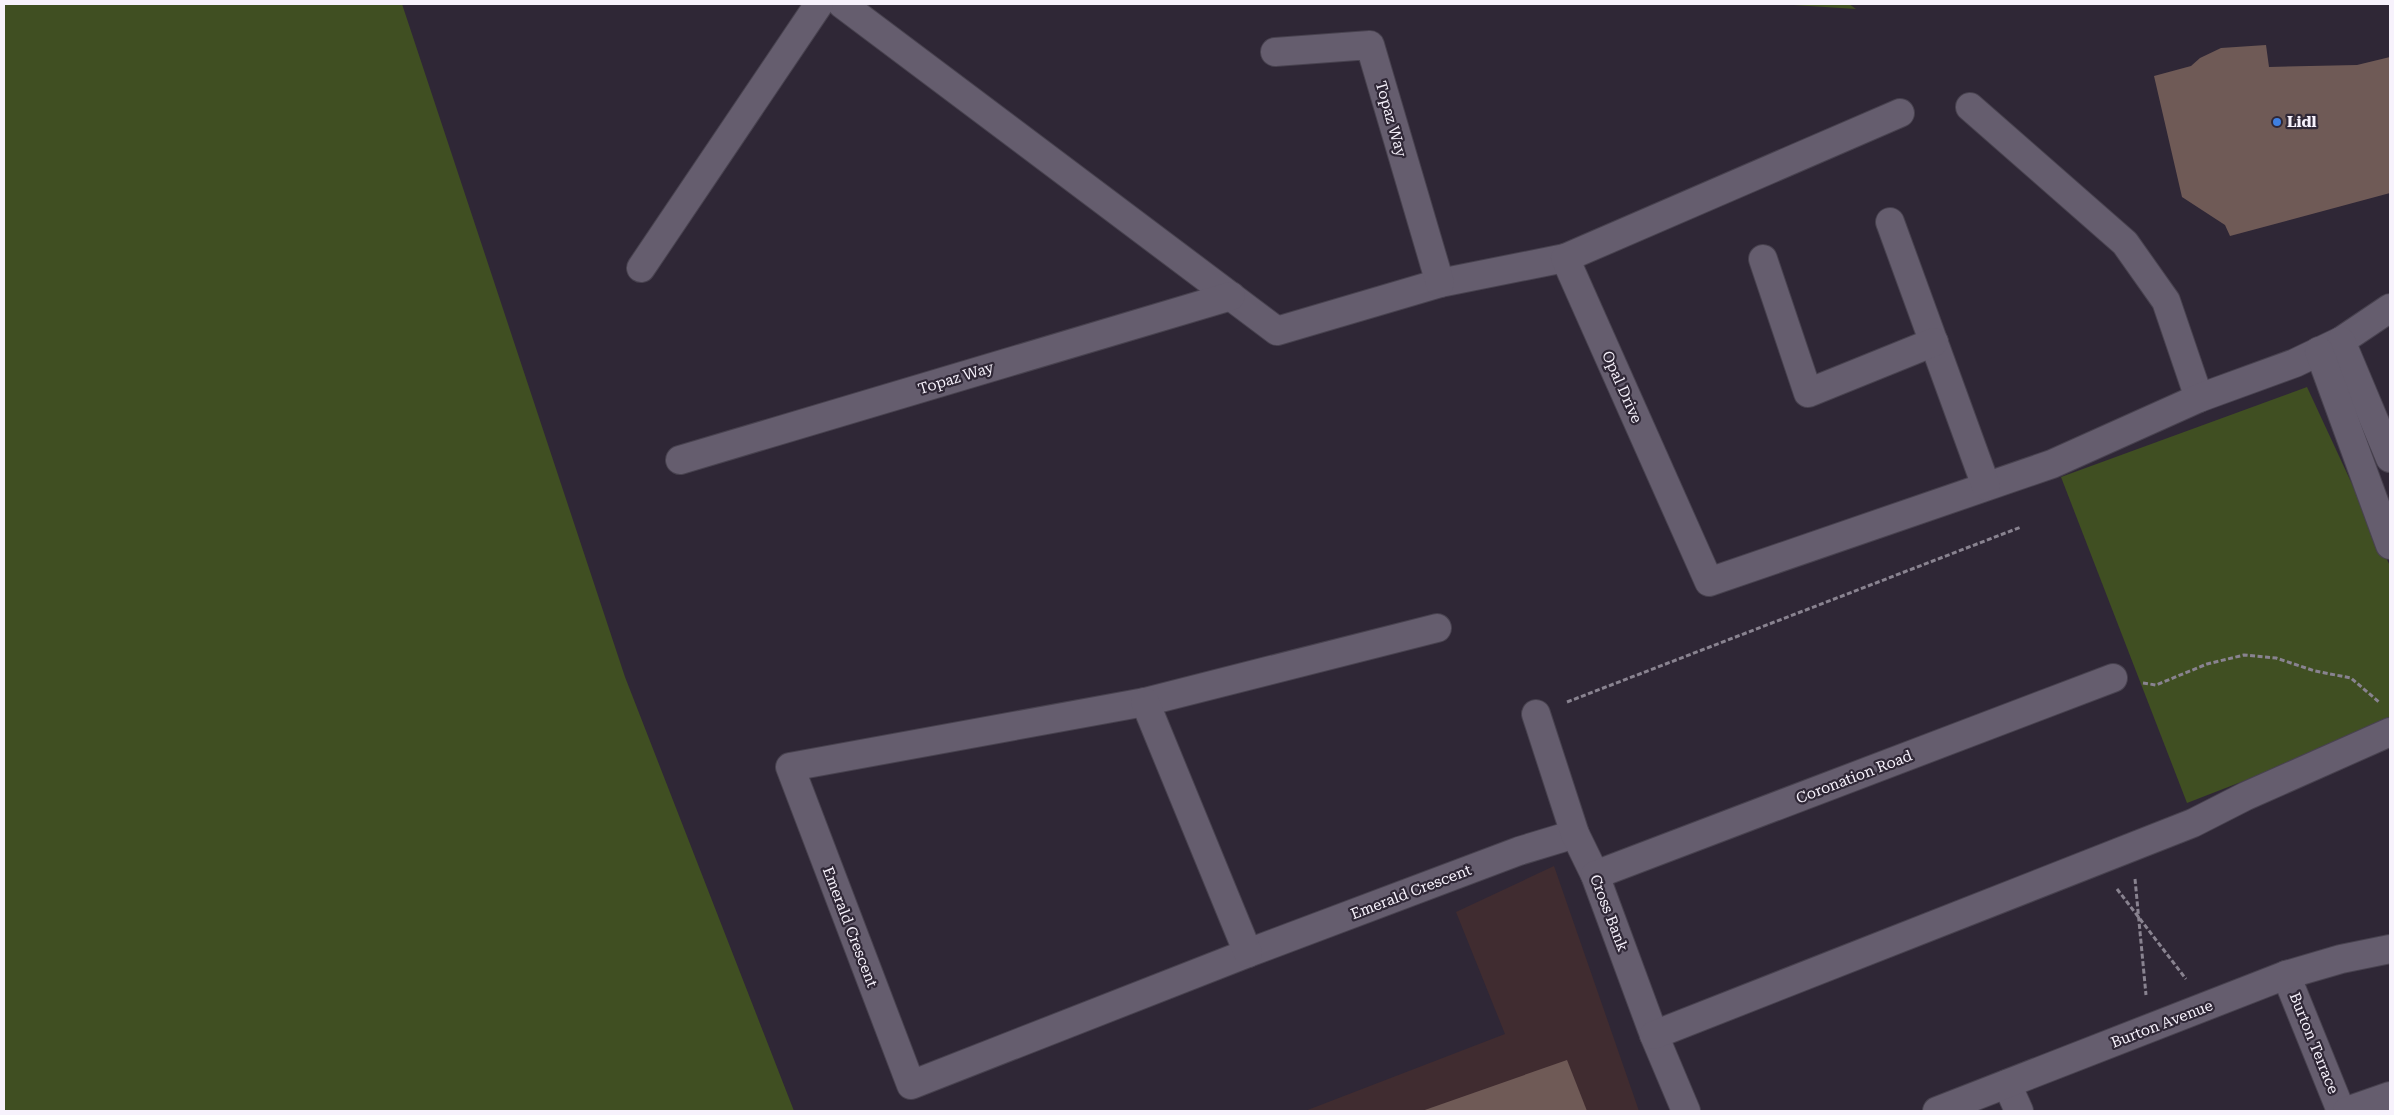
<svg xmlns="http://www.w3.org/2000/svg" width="2394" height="1115" font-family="'Roboto Serif',serif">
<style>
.industrial{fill:#402c30}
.green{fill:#404f22}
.building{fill:#6f5a56}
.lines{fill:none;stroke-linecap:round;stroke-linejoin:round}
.minor-casing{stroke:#48424f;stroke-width:30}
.path{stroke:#898390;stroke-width:3;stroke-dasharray:5 2.5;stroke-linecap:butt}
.minor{stroke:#655d6e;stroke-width:28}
.shop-dot{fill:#3f7fe0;stroke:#2f2736;stroke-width:2}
.labels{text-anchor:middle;stroke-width:4.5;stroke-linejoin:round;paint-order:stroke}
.street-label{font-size:15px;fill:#f7f2fc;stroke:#2f2736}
.poi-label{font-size:15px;font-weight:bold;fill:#f7f2fc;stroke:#2f2736;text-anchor:start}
</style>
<rect width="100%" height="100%" fill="#2f2736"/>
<path class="industrial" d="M1554,866L1639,1111H1305L1505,1034L1456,912Z"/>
<g class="green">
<path d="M4,4H402L625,677L794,1111H4Z"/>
<path d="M1777,4H1849L1856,9Z"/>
<path d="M2307,387L2390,566V724L2187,803L2061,477Z"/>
</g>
<g class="building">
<path d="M2266,45L2269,67L2357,65L2390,57V193L2230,236L2225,225L2182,197L2154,76L2191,66L2200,58L2221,48Z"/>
<path d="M1567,1060L1587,1111H1422Z"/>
</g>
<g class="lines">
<defs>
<g id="minor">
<path d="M842,4L1277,331L1440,283L1565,258"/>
<path d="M1275,52L1370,45L1440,283"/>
<path d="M1970,107L2125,243L2166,301L2199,398"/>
<path d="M1900,113L1565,258L1709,582L2052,464L2199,398L2295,363L2341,341L2390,308"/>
<path d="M1890,222L1986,486"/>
<path d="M1763,259L1808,393L1934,342"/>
<path d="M641,268L819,4"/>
<path d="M2341,341L2390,458"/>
<path d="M2319,351L2390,545"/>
<path d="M680,460L1231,296"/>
<path d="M1437,628L1145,702L790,767L911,1085L1248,953L1519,851L1575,834"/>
<path d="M1145,702L1248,953"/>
<path d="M1536,714L1575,834L1595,875L1654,1035L1686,1111"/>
<path d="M1595,875L2113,678"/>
<path d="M2286,975L2341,1111"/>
<path d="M1654,1035L2193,823L2246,796L2390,732"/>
<path d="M2007,1084L2019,1111"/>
<path d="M1937,1111L2286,975L2341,959L2390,949"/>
<path d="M2347,1111L2390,1096"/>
</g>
</defs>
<use href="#minor" class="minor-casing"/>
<g class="path">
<path d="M2143,683L2156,685L2207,664L2244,655L2276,658L2315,671L2351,678L2379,702"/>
<path d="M1567,702L2021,527"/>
<path d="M2135,879L2146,995"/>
<path d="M2117,889L2186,979"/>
</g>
<use href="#minor" class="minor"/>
</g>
<circle class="shop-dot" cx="2277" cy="122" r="5"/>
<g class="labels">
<g class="street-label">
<text transform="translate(1391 119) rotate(74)" y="5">Topaz Way</text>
<text transform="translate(956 378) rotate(-17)" y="5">Topaz Way</text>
<text transform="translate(1622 387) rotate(66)" y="5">Opal Drive</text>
<text transform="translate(1854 777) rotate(-21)" y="5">Coronation Road</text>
<text transform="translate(1411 892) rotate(-21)" y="5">Emerald Crescent</text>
<text transform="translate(1609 913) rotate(69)" y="5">Cross Bank</text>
<text transform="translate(850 927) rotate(69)" y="5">Emerald Crescent</text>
<text transform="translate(2162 1024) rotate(-21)" y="5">Burton Avenue</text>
<text transform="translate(2314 1043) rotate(68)" y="5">Burton Terrace</text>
</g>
<g class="poi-label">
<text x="2287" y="127">Lidl</text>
</g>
</g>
<rect width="2394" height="1115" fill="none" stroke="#f7f2fc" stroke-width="10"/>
</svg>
